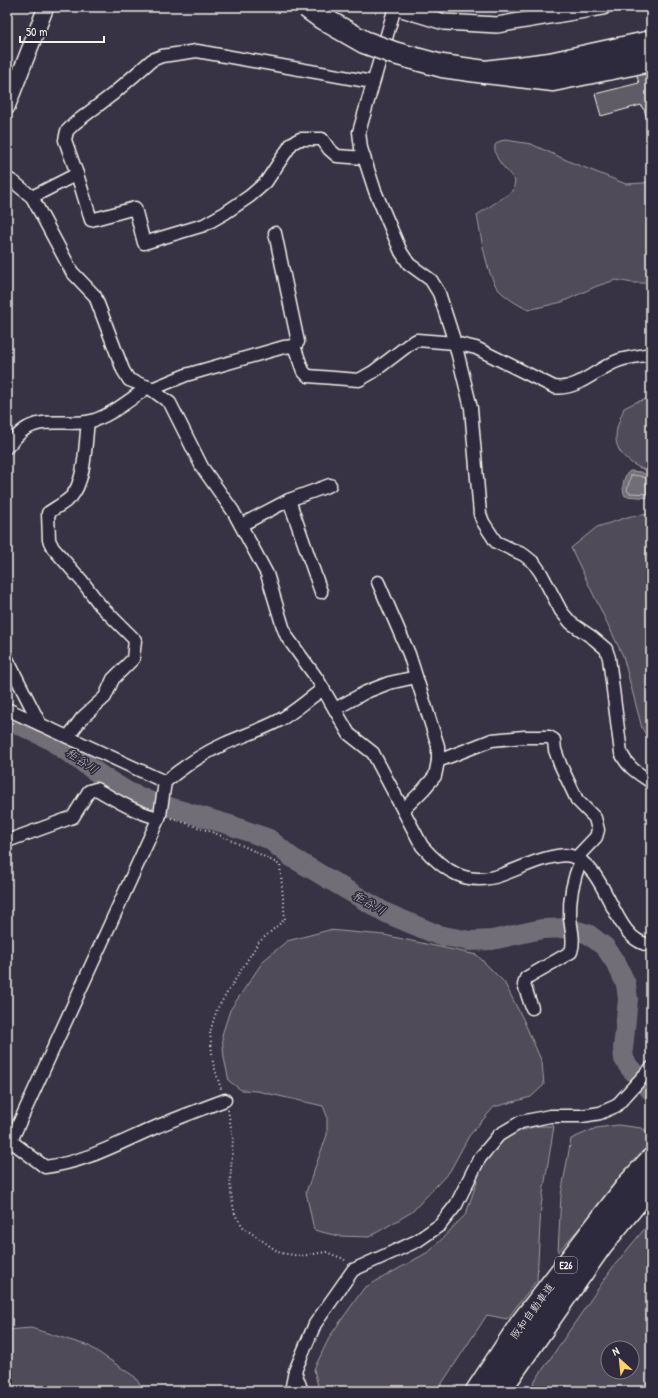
<svg xmlns="http://www.w3.org/2000/svg" width="658" height="1398" font-family="'Patrick Hand','Klee One',sans-serif">
<style>
.green{fill:#504b59;stroke:#a29ea0;fill-rule:evenodd}
.water{fill:#726e77;stroke:#a6a2a4}
.lines{fill:none;stroke-linecap:round;stroke-linejoin:round}
.shore{stroke:#c0bdbb;stroke-width:1}
.river{stroke:#726e77;stroke-width:20}
.building{fill:#5f5c67;stroke:#f4f1e8}
.minor-casing{stroke:#f4f1e8;stroke-width:15}
.tertiary-casing{stroke:#f4f1e8;stroke-width:18}
.motorway-casing{stroke:#f4f1e8;stroke-width:25}
.path{stroke:#f4f1e8;stroke-width:2;stroke-dasharray:1 3;stroke-linecap:butt}
.minor{stroke:#2f2a3d;stroke-width:12}
.tertiary{stroke:#2f2a3d;stroke-width:15}
.motorway{stroke:#2f2a3d;stroke-width:22}
.motorway-bridge-casing{stroke:#f4f1e8;stroke-width:25;stroke-linecap:butt}
.motorway-bridge{stroke:#2f2a3d;stroke-width:22}
.labels{text-anchor:middle;stroke-width:3;stroke-linejoin:round;paint-order:stroke}
.shield{fill:#2f2a3d;stroke:#b9b5b5;stroke-width:1}
.shield-label{font-size:10px;font-weight:bold;fill:#f4f1e8}
.street-label{font-size:11px;fill:#f4f1e8;stroke:#2f2a3d}
.water-label{font-size:12px;font-style:italic;fill:#bab6b5;stroke:#2f2a3d}
</style>
<rect width="100%" height="100%" fill="#373244"/>
<filter id="ink" filterUnits="userSpaceOnUse"><feTurbulence type="fractalNoise" baseFrequency=".025" numOctaves="2"/><feDisplacementMap in="SourceGraphic" scale="8" xChannelSelector="R" yChannelSelector="G"/><feConvolveMatrix kernelMatrix="1 2 1 2 8 2 1 2 1" color-interpolation-filters="sRGB"/></filter>
<g filter="url(#ink)">
<g class="green">
<path d="M506,140L531,144L573,163L626,184L644,183L651,180V283H633L616,280L597,286L562,302L528,310C517,304 506,298 498,289C487,276 480,232 477,215L513,191L515,181C507,169 493,160 495,145L500,141Z"/>
<path d="M651,398V472C634,467 615,455 616,436C616,427 621,417 624,408L636,402Z"/>
<path d="M651,514V541L649,542L645,556L648,568L651,570V743L642,728L623,656L571,548L597,527L631,516Z"/>
<path d="M329,930L384,935L477,955L504,982L523,1019L542,1062L544,1085L531,1097L494,1107L469,1136L450,1171L412,1212L369,1237L338,1236L314,1230L306,1192L327,1135V1116L323,1106L257,1091L241,1090L229,1081L224,1058L222,1035L230,1010L264,960L287,941Z"/>
<path d="M618,1125L641,1128L651,1133V1148L558,1252L561,1195L571,1139L596,1128Z"/>
<path d="M537,1126H554L541,1206L537,1280L507,1319L487,1315L437,1391H319L314,1369L330,1336L364,1288L430,1251L466,1214L481,1169L501,1140L516,1132Z"/>
<path d="M651,1221V1391H528L613,1267ZM608,1348H632V1372H608Z"/>
<path d="M31,1328L89,1346L135,1377L144,1391H7V1330Z"/>
</g>
<path class="water" d="M630,471L641,472L651,477V498L625,496C621,489 623,475 630,471Z"/>
<g class="lines">
<path class="shore" d="M651,480L640,476L631,475L627,490L629,493L651,494"/>
<path class="river" d="M7,719L49,739L102,776L128,792L149,801L230,825L269,839L291,857L386,913L438,935L470,941L492,940L542,929L568,928L588,934L605,947L617,965L626,984L628,999L623,1049L624,1059L629,1067L651,1091"/>
</g>
<path class="building" d="M651,73V125H649L644,109H643L641,105L601,116L595,94L639,83L637,76Z"/>
<g class="lines">
<defs>
<g id="minor">
<path d="M395,7L359,132L361,148L375,191L401,252L409,264L431,280L439,293L455,343L471,408L480,514L483,522L496,542L524,555L534,563L541,573L561,611L571,623L593,638L606,649L609,658L621,753C628,768 638,773 651,782"/>
<path d="M77,174L91,220L135,208L144,243L204,225L225,213L250,196L266,182L292,143L300,139H322L329,149L337,156L364,158"/>
<path d="M7,178L15,183L32,197L72,272L95,296L123,370L129,380L148,387L170,403L202,467L233,511L267,574L283,627L287,637L318,680L349,734L373,753L422,846C444,871 467,887 501,875C516,870 529,863 544,859C551,857 564,854 571,856C610,868 612,942 651,945"/>
<path d="M32,197L77,174L65,140L67,131L75,123L113,94L152,60L162,56L197,51L372,82"/>
<path d="M275,233L298,342L294,346"/>
<path d="M152,389L186,375L284,347L294,346L303,371L308,376L359,380L373,372L411,343L417,340L455,343L476,348L554,387C578,391 598,367 620,360C630,357 641,356 651,354"/>
<path d="M7,447C13,441 19,432 27,428C45,418 68,425 87,422C107,419 132,398 148,387"/>
<path d="M289,500L321,592"/>
<path d="M241,525L289,500L330,485"/>
<path d="M378,582L409,654L438,746V761"/>
<path d="M7,659L40,724"/>
<path d="M7,709L165,782"/>
<path d="M335,709L366,692L389,683L416,677"/>
<path d="M68,737L82,718L105,697L113,679L133,659L135,640L100,605L82,581L53,548L49,540L48,513C55,508 65,503 71,497C86,480 85,443 88,422"/>
<path d="M403,810L423,790L435,776L438,761L492,740L524,737H549L554,740L555,750L560,764L577,800L595,818L598,830L596,837L576,858"/>
<path d="M7,841L73,817L89,791L96,789C116,800 136,813 159,818"/>
<path d="M532,1008L524,985L526,978L571,952C575,941 571,929 570,918C569,898 573,879 581,860"/>
<path d="M7,1138L45,1167C86,1162 119,1143 156,1127C179,1117 202,1109 225,1100"/>
<path d="M11,1141L160,815L165,782C183,767 202,754 224,744C242,736 261,730 278,721C295,712 308,699 323,689"/>
<path d="M295,1372L302,1391"/>
<path d="M291,1391L295,1371L315,1324L353,1270L417,1241L440,1225L456,1205L479,1159L499,1135L521,1122L550,1116H582L600,1113L616,1106L651,1068"/>
</g>
<g id="tertiary">
<path d="M395,7L444,22L497,25L603,7"/>
<path d="M7,107L46,7"/>
</g>
<g id="motorway">
<path d="M651,42L550,64L485,72L553,80L651,60"/>
<path d="M394,53L442,66L485,72"/>
<path d="M477,1391L521,1324L629,1184L651,1160"/>
<path d="M499,1391L601,1245L651,1184"/>
</g>
</defs>
<use href="#minor" class="minor-casing"/>
<use href="#tertiary" class="tertiary-casing"/>
<use href="#motorway" class="motorway-casing"/>
<g class="path">
<path d="M171,818L215,833L252,850L280,865L285,919L258,943L217,1009L210,1032L213,1063L221,1089"/>
<path d="M228,1110L233,1139L230,1184L232,1200L235,1215L244,1228L280,1253L301,1256L326,1252L344,1259L345,1261"/>
</g>
<use href="#minor" class="minor"/>
<use href="#tertiary" class="tertiary"/>
<use href="#motorway" class="motorway"/>
<defs>
<path id="motorway-bridge" d="M307,7L322,18L364,42L394,53"/>
</defs>
<use href="#motorway-bridge" class="motorway-bridge-casing"/>
<use href="#motorway-bridge" class="motorway-bridge"/>
</g>
</g>
<g class="labels">
<rect class="shield" x="555" y="1257" width="22" height="16" rx="3"/>
<g class="shield-label">
<text x="566" y="1269">E26</text>
</g>
<g class="street-label">
<text transform="translate(532 1311) rotate(-54)" y="4">阪和自動車道</text>
</g>
<g class="water-label">
<text transform="translate(82 761) rotate(34)" y="4">秬谷川</text>
<text transform="translate(369 903) rotate(30)" y="4">秬谷川</text>
</g>
</g>
<rect width="658" height="1398" fill="none" stroke="#2f2a3d" stroke-width="24"/>
<rect x="12" y="12" width="634" height="1374" fill="none" stroke="#f4f1e8" stroke-width="1.5" filter="url(#ink)"/>
<g transform="translate(620 1360) rotate(333)"><circle r="19" fill="#2f2a3d" stroke="#7e7a81"/>
<path d="M0-3L7 15L0 10L-7 15Z" fill="#ffd166"/>
<text y="-6" font-size="11" font-weight="bold" text-anchor="middle" fill="#f4f1e8">N</text>
</g>
<path d="M20 36v6h84v-6" fill="none" stroke="#f4f1e8" stroke-width="2"/>
<text x="26" y="36" font-size="12" fill="#f4f1e8" stroke="#2f2a3d" stroke-width="3" paint-order="stroke">50 m</text>
</svg>
